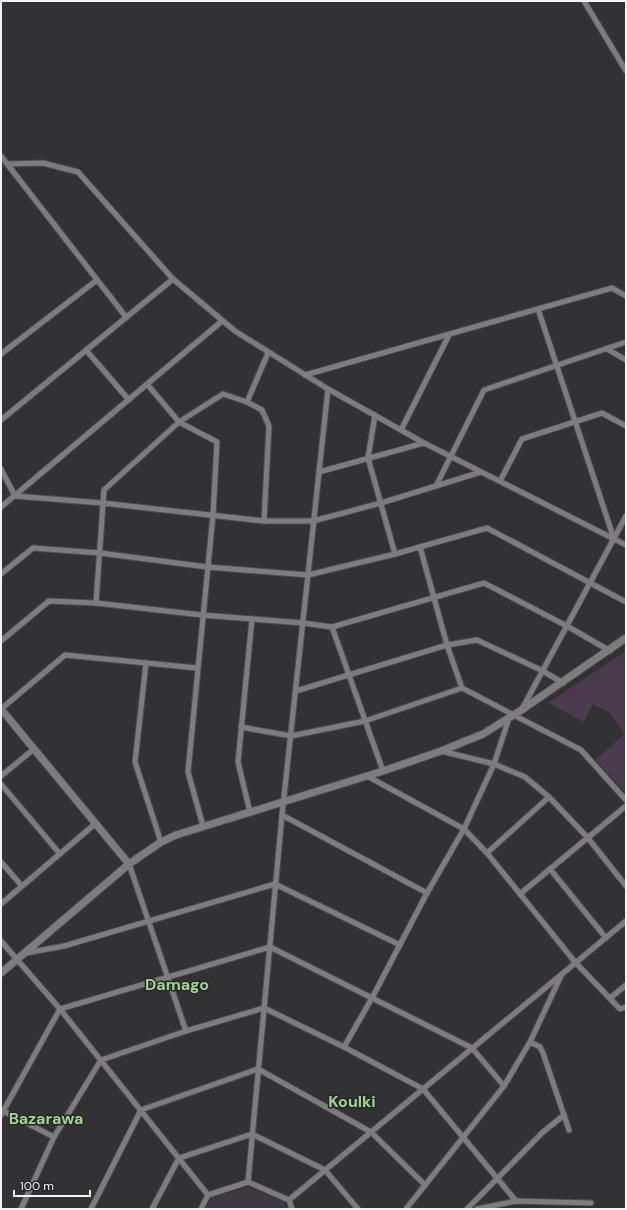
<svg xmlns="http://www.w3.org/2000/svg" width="627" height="1210" font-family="'DM Sans',sans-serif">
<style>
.built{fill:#3e3940}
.green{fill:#4a3c4e}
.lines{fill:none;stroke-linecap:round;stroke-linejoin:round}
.minor-casing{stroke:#4e4d4f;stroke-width:7}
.secondary-casing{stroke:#4e4d4f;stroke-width:9}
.minor{stroke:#7e7c7e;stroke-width:5}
.secondary{stroke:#7e7c7e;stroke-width:7}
.labels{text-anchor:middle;stroke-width:3;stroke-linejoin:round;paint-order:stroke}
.quarter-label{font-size:16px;font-weight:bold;fill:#a1d395;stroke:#282729}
</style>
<rect width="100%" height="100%" fill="#323133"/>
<path class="built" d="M248,1187L284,1202L287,1209H205L213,1197Z"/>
<path class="green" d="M626,651V793L595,760L625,734L609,712L593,704L584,722L548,703Z"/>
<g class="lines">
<defs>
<g id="minor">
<path d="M584,1L626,71"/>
<path d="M1,156L126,317"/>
<path d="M7,164L43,163L78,172L173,279L235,331L328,389L424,443L626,545"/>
<path d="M538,309L614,539"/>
<path d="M607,349L626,360"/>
<path d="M86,350L129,400"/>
<path d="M1,354L97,280"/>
<path d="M305,375L612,288L626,296"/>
<path d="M147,384L179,422L217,442L213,515L188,772L203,826"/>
<path d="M247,402L268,353"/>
<path d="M375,415L368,458L395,554"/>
<path d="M1,420L173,279"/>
<path d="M401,430L449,335"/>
<path d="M1,469L15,496L102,503L264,521H313L381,503L481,472"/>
<path d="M319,472L424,443"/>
<path d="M500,481L522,439L602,413L626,426"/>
<path d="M436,486L484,390L626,342"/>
<path d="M1,507L222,321"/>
<path d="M420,547L447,645L462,688"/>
<path d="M1,574L33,548L100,553L207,567L308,575L395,554L487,528L626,602"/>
<path d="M96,603L104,490L179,422L223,394L247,402L262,410L269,426L264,521"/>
<path d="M332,627L383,771"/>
<path d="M1,641L49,601L96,603L202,615L303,623L332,627L484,583L567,626L610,651"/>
<path d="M146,663L135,762L161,842"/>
<path d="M296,691L447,645L477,640L543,671L563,683"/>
<path d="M1,709L65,655L197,668"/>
<path d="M522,709L626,516"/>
<path d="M241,727L291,736L365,721L462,688L581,750L626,800"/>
<path d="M441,751L494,764L525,777L549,797L588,838L626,886"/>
<path d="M1,776L34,749"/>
<path d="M367,776L464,829L487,853L575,962L620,1009L626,1007"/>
<path d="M1,784L60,854"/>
<path d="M250,812L238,762L252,619"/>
<path d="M282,815L427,893"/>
<path d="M487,853L549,797"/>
<path d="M1,862L21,885"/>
<path d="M129,864L186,1031"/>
<path d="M550,869L606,938"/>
<path d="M520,894L626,806"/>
<path d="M1,904L96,823"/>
<path d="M1,941L60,1009L208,1195"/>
<path d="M26,953L64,946L275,884L400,945"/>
<path d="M610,998L626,985"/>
<path d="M530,1042L540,1047L543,1053L569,1130"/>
<path d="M344,1047L372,998L427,893L464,829L494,764L509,718"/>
<path d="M1,1110L54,1137"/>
<path d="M1,1115L60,1009L270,947L472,1048L504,1086"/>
<path d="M248,1182L282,815L328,389"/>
<path d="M289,1200L626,921"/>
<path d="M21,1209L54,1137L101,1060L186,1031L264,1008L344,1047L423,1089L516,1201"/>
<path d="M91,1209L141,1110L258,1069L371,1132L425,1185"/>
<path d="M152,1209L179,1158L252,1134L325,1170L358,1209"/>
<path d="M201,1209L208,1195L248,1182L289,1200L292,1209"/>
<path d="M406,1209L504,1086L530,1042L561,976"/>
<path d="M467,1209L543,1132L564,1115"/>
<path d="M477,1209L516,1201L591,1203"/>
</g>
<g id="secondary">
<path d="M1,709L129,864"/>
<path d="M1,973L129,864L161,842L176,835L383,771L441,751L483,734L520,711L626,638"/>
</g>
</defs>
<use href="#minor" class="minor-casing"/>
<use href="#secondary" class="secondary-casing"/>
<use href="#minor" class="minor"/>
<use href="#secondary" class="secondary"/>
</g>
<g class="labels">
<g class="quarter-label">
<text x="177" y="990">Damago</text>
<text x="352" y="1107">Koulki</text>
<text x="46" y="1124">Bazarawa</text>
</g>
</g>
<rect width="627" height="1210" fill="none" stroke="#f3f2f3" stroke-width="4"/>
<path d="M14 1190v6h76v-6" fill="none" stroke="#f3f2f3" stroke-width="2"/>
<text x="20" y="1190" font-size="12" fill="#f3f2f3" stroke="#282729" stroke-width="3" paint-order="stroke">100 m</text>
</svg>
